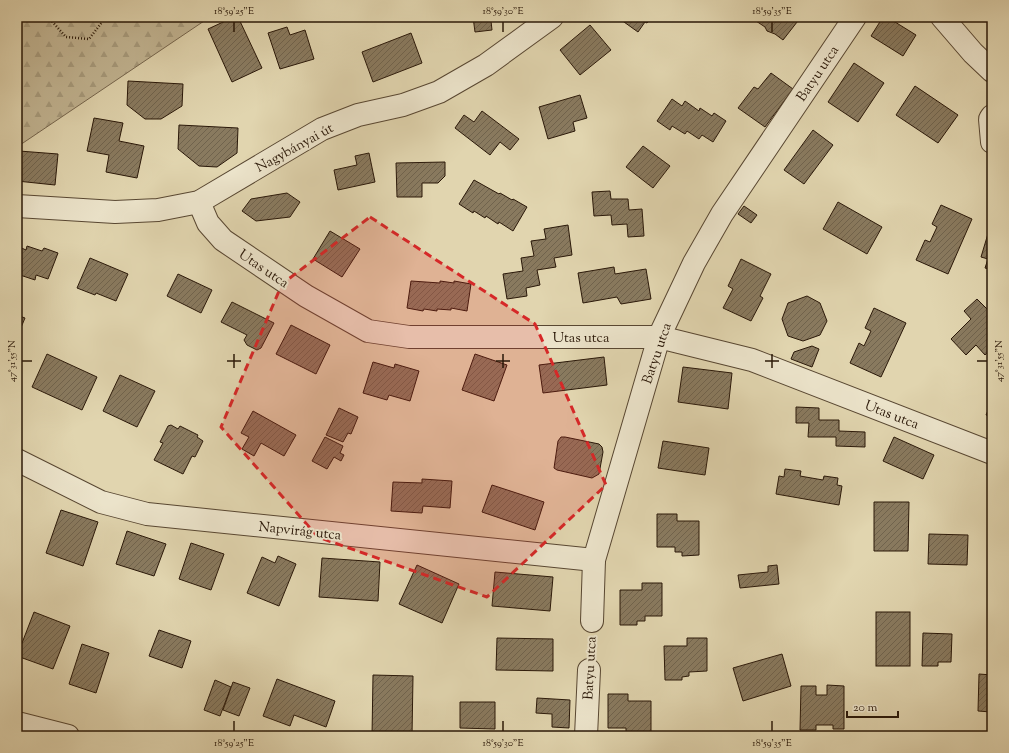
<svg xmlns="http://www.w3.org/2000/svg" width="1009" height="753" font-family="'Sorts Mill Goudy',serif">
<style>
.forest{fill:url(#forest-firs);stroke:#76664e}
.building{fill:url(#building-hatch);stroke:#2a1809}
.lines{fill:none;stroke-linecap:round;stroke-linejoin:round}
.minor-casing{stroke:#584732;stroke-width:24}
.path{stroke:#2a1809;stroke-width:2.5;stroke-dasharray:1 2;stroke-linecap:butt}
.minor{stroke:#ece4cb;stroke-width:22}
.marked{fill:#d62828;fill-opacity:0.2;stroke:#d62828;stroke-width:3;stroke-dasharray:8 5;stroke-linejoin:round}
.ticks{fill:none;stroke:#2a1809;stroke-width:1.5}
.labels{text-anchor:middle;stroke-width:4;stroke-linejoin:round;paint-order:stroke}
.street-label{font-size:14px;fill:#2a1809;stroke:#ece4cb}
.neatline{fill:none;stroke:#2a1809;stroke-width:1.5}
.ticks-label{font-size:10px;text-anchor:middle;fill:#2a1809}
</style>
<defs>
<pattern id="forest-firs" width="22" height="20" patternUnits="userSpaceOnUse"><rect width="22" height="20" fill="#c2b593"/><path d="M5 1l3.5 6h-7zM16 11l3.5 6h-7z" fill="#a79b7d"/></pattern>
<pattern id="building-hatch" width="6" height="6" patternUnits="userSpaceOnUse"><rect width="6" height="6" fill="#897a5f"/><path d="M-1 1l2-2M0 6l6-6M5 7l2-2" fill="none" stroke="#70634d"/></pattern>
</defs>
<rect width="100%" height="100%" fill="#e1d5af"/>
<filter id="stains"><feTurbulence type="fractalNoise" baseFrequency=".005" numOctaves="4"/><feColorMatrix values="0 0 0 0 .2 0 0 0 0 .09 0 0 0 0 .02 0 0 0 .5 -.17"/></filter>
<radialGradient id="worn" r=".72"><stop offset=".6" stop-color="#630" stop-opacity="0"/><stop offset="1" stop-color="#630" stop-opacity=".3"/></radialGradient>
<path class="forest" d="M17,17H210L17,147Z"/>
<g class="building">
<path d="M234,17H238L262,68L232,82L208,29Z"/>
<path d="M473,17H517L491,21L492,30L475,32Z"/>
<path d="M617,17H652L647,23L645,22L638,32Z"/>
<path d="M759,17H801L783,40L775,34L767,31L765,27L756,21Z"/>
<path d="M883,17H887L916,35L903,56L871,36Z"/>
<path d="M590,25L611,50L580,75L560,50Z"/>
<path d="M287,27L290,35L305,30L314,59L280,69L268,33Z"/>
<path d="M411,33L422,63L373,82L362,52Z"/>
<path d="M854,63L884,83L858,122L828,102Z"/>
<path d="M771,73L793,89L765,127L738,108L754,87L758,89Z"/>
<path d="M128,81L183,84L182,106L161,119H145L127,105Z"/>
<path d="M915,86L958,115L938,143L896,115Z"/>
<path d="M580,95L587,118L573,122L575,131L548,139L539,107Z"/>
<path d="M672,99L682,106L685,101L699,111L700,108L712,116L714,113L726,121L713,142L702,135L699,139L687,131L685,134L672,126L670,130L657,121Z"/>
<path d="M482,111L519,139L510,150L500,142L490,155L455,128L464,115L474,122Z"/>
<path d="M94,118L123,123L119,141L144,146L137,178L106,172L109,155L87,151Z"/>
<path d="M179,125L238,128L237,153L217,167L199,166L178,149Z"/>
<path d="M813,130L833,145L804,184L784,170Z"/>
<path d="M643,146L670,166L653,188L626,167Z"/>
<path d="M19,151L58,154L55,185L17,181Z"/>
<path d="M369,153L375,182L338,190L334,170L357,165L355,156Z"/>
<path d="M445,162V176L438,183H422V197H397L396,163Z"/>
<path d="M474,180L499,194L500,193L512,200L513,199L527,207L513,231L499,222L498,224L486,216L485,218L474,211L473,213L459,204Z"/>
<path d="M610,191L611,199H628L629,210L642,209L644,236L628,237L627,224L612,225L611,215L594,216L592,192Z"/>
<path d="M287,193L300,202L290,217L256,221L242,211L251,199Z"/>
<path d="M838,202L882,227L867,254L823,229Z"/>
<path d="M941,205L972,219L948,274L916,260L925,240L930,242L937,227L932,224Z"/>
<path d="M744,206L757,215L751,223L738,214Z"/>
<path d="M568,225L572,255L554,258L556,267L537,270L540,285L526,288L527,296L507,299L503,274L523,271L521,258L534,256L531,241L546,239L544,229Z"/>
<path d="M990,227L992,228V270L985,268L988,259L981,257Z"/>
<path d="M330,231L360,249L342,277L313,259Z"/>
<path d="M17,246L26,250L27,246L42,251L44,248L58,253L48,279L36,275L35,280L20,275L18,281H17Z"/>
<path d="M90,258L128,274L116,301L96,293L95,295L77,288Z"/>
<path d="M741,259L771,274L760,296L763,298L751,321L723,308L733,289L728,286Z"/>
<path d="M614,267L615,274L646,269L651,299L621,304L617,297L583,303L578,273Z"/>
<path d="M178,274L212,290L201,313L167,296Z"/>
<path d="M411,281L440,283V281L454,283V281L471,284L467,311L451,308V310L437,309V311L424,309L423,311L407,308Z"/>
<path d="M807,296L820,303L827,321L820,335L803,341L788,336L782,319L788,303Z"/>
<path d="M977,299L992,314V347L985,355L976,345L966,355L951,339L971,319L964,311Z"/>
<path d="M232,302L274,323L261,348L257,350L247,345L244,340L247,335L221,322Z"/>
<path d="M874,308L906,323L881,377L850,363L859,343L864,346L871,331L865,328Z"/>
<path d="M17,315L25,318L17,337Z"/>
<path d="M291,325L330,345L316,374L276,354Z"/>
<path d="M812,346L819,349L812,367L791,359L794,352Z"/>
<path d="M47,354L97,377L82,410L32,387Z"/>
<path d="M475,354L507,365L494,401L462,390Z"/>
<path d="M604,357L607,385L543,393L539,365Z"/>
<path d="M373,362L394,368L395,364L419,371L410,401L389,395L387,400L363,393Z"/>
<path d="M683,367L732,373L728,409L678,402Z"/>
<path d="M120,375L155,391L137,427L103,411Z"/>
<path d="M992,401V417L986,415Z"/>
<path d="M796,407L819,408V420H839V431L865,432V447L836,446V437H808L809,423H796Z"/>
<path d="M339,408L358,417L351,434L348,433L343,442L326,435Z"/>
<path d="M253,411L296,435L284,456L261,443L254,456L242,449L249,437L241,433Z"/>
<path d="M171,425L178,429L180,426L198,435L197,437L203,441L195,457L192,456L183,474L154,460L163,443L160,442L168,426Z"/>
<path d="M325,437L343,446L340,453L344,455L341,461L334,457L327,469L312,461Z"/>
<path d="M561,437H565L599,444L602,447L603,452L599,474L592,478L557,470L554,468L558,441Z"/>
<path d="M894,437L934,455L923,479L883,461Z"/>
<path d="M663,441L709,448L705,475L658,468Z"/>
<path d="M785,469L801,471L800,476L823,480L824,476L838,478L837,485L842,486L839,505L776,494L779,476L784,477Z"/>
<path d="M422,479L452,481L450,508L423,506L422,513L391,511L393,482L422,483Z"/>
<path d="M492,485L544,502L535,530L482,512Z"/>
<path d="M874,502H909L908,551H874Z"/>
<path d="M61,510L98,522L83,566L46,553Z"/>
<path d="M657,514H677V521H699V555L682,556V552H675V547H657Z"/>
<path d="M127,531L166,544L154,576L116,564Z"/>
<path d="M929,534L968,535L967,565L928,564Z"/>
<path d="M191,543L224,554L211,590L179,579Z"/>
<path d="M278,556L296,564L279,606L247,593L262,557L275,563Z"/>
<path d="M322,558L380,562L378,601L319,597Z"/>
<path d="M417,565L459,584L442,623L399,604Z"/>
<path d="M777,565L779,584L740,588L738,575L768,572V566Z"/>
<path d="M495,572L553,577L550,611L492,606Z"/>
<path d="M642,583H662V616H645V621H637V625H620V590H642Z"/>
<path d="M34,612L70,626L53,669L17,656Z"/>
<rect x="876" y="612" width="34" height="54"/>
<path d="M159,630L191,641L182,668L149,656Z"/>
<path d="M923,633L952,634L951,662H938V666H922Z"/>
<path d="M497,638L553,639V671L496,670Z"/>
<path d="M687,638H707V671L689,672V676L682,677V680H665L664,646H687Z"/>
<path d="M82,644L109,653L96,693L69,684Z"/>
<path d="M782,654L791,686L743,701L733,668Z"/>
<path d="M979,674L992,675V718H991V712L978,711Z"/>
<path d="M373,675L413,676L412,736H372Z"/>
<path d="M277,679L335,701L326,727L294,715L290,726L263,716Z"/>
<path d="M215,680L231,687L220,716L204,710Z"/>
<path d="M233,682L250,688L239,716L223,710Z"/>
<path d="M827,685L844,686V729H833V725H816V730H800L801,686H816V695H827Z"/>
<path d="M608,694H628V701H651V736H633V732H626V728H608Z"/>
<path d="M537,698L570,700L569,728L552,727V714L536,713Z"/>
<path d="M460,702H495V729L460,728Z"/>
</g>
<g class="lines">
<defs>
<g id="minor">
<path d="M942,17L973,53L992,71"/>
<path d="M992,116L990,119L992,142"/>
<path d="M199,202L208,223L223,240L306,296L368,331L409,337H659L752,360L992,453"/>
<path d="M17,206L115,212L158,210L199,202L322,129L358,115L403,105L439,92L486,65L552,17"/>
<path d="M17,460L101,502L147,514L594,560"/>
<path d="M592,621L594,560L659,337L694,263L722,214L855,17"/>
<path d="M17,723L68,736"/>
<path d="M586,736L589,670"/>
</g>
</defs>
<use href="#minor" class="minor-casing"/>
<g class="path">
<path d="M48,17L66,37L89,39L106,17"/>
<path d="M590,652L591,639"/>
</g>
<use href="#minor" class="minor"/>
</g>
<path class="marked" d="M370,217L535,324L606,485L487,597L318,537L221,427L282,284Z"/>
<path class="ticks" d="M234,22V32M503,22V32M772,22V32M234,354V368M503,354V368M772,354V368M22,361H32M227,361H241M496,361H510M765,361H779M977,361H987M234,721V731M503,721V731M772,721V731"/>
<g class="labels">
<g class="street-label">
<text transform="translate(817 73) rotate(-56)" y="5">Batyu utca</text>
<text transform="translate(294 147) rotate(-29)" y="5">Nagybányai út</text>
<text transform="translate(264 268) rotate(34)" y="5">Utas utca</text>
<text x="581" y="342">Utas utca</text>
<text transform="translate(656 353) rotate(-71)" y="5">Batyu utca</text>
<text transform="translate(892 414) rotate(21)" y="5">Utas utca</text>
<text transform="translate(300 530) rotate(6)" y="5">Napvirág utca</text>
<text transform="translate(589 668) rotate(-87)" y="5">Batyu utca</text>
</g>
</g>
<rect width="1009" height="753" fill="none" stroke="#e1d5af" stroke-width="44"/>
<path d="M847 711v6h51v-6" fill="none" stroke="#2a1809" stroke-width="2"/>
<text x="853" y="711" font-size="12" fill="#2a1809" stroke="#ece4cb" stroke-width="3" paint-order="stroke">20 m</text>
<rect x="22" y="22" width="965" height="709" class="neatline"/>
<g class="ticks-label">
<text x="234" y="14">18°59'25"E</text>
<text x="503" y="14">18°59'30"E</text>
<text x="772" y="14">18°59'35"E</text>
<text transform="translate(11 361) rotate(-90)" y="4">47°31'55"N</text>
<text transform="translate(998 361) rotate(-90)" y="4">47°31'55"N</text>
<text x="234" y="746">18°59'25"E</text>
<text x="503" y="746">18°59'30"E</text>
<text x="772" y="746">18°59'35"E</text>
</g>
<rect width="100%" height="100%" filter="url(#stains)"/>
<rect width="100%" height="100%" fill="url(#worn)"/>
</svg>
